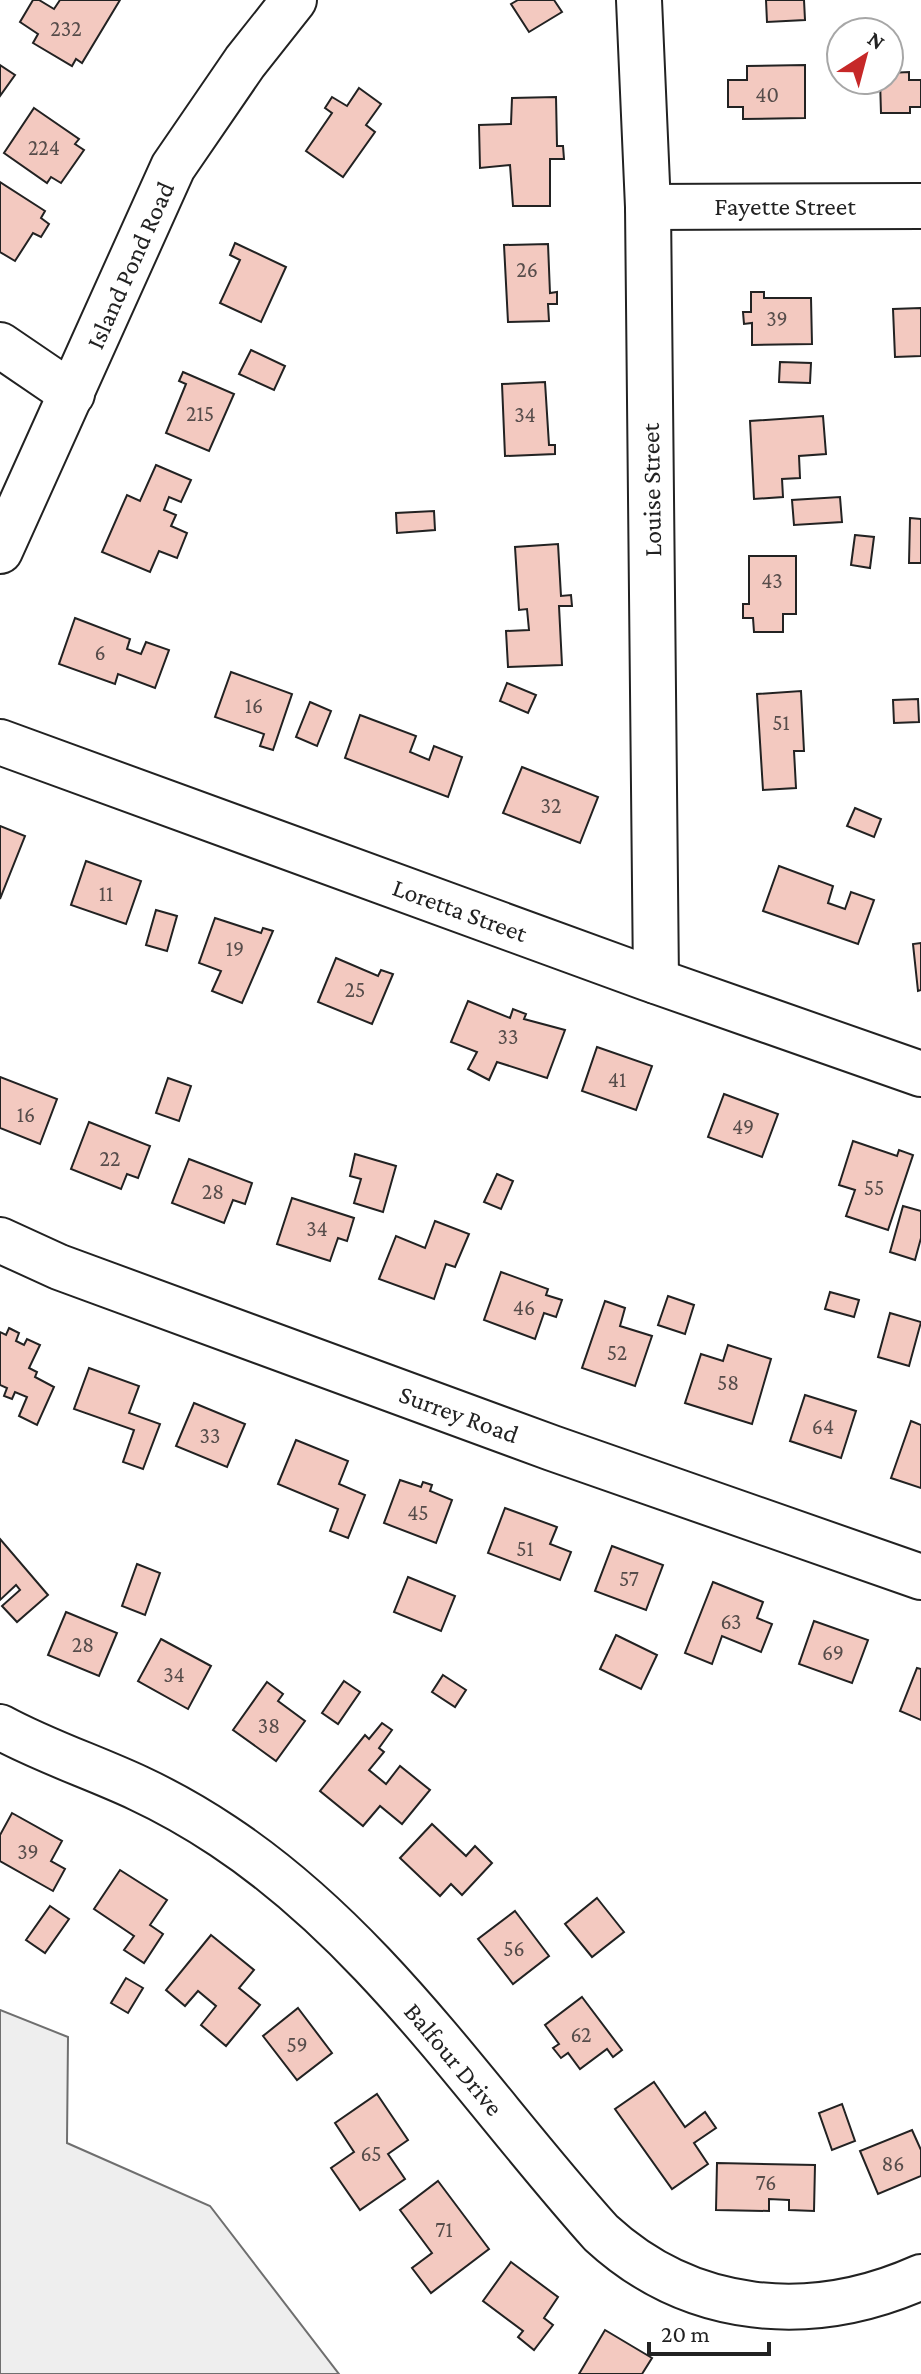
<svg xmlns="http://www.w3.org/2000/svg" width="921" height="2374" font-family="'Crimson Pro',serif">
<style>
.green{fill:#eee;stroke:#6f6f6f;stroke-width:2}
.building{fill:#f3c9c0;stroke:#222;stroke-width:2}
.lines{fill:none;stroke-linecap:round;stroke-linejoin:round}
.minor-casing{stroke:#222;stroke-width:48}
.major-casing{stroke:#222;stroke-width:48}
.minor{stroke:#fff;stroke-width:44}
.major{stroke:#fff;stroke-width:44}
.labels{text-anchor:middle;stroke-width:6;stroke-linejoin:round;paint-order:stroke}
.number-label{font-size:22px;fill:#564c4a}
.street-label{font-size:26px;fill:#222;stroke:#fff}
</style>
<rect width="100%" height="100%" fill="#fff"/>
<path class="green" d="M0,2010L68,2037L67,2143L210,2206L339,2374H0Z"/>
<g class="building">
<path d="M33,0H39L54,9L60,0H120L82,63L76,59L72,66L33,43L38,34L20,22Z"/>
<path d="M518,0H554L562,12L529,32L511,4Z"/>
<path d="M766,0H804L805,20L767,22Z"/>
<path d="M0,65L15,75L0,96Z"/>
<path d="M805,65V118L743,119V107H728V80H747V66Z"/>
<path d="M909,72V80H921V107H910V113H881L880,80H889V73Z"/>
<path d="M359,88L381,104L366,125L375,132L343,177L306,151L332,113L325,108L332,97L347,106Z"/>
<path d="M556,97L557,146H563L564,159H550V206H513L510,165L480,168L479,125L511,124L512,98Z"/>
<path d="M34,108L79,139L75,144L84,150L61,183L51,177L47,183L4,153Z"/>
<path d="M0,182L45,211L41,218L49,224L41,237L33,233L15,261L0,252Z"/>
<path d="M235,243L286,267L261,322L220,303L240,260L230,255Z"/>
<path d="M548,244L550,293L557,292V304H548L549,321L508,322L504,245Z"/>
<path d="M751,292H764V298H811L812,344L752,345V323L744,324L743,312H751Z"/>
<path d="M921,308V356L895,357L893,309Z"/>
<path d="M251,350L285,366L274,390L239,374Z"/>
<path d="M780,362L811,363L810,383L779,382Z"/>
<path d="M183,372L234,394L209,451L166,433L186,384L179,381Z"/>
<path d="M545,382L549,445H555V454L505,456L502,384Z"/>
<path d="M823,416L826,454L799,456L800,478L782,479L783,497L754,499L750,421Z"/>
<path d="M156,465L191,480L181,502L169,497L164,510L176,515L171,526L187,533L177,558L159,551L150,572L102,552L127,495L140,501Z"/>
<path d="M840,497L842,522L794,525L792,500Z"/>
<path d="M434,511L435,530L397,533L396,513Z"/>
<path d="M910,518L921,519V563H909Z"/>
<path d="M855,535L874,537L870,568L851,565Z"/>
<path d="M558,544L561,596L571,595L572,606H559L562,665L508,667L506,631L529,630L527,609L519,610L515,547Z"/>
<path d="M749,556H796V614H783V632H754L753,618H743V604H749Z"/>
<path d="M75,618L130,639L127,649L141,654L146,642L169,650L155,688L118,674L115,684L59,664Z"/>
<path d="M231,672L292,694L273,750L260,746L264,734L215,717Z"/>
<path d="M507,683L536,695L528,713L500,701Z"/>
<path d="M801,691L804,751H794L796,788L763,790L757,694Z"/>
<path d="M918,699L919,722L894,723L893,700Z"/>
<path d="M310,702L331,711L317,746L296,737Z"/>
<path d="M360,715L416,736L410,752L429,760L434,746L462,757L448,797L345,758Z"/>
<path d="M522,767L598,797L580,843L503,813Z"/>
<path d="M855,808L881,819L874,837L847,826Z"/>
<path d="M0,826L25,836L0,899Z"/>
<path d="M86,861L141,881L126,924L71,905Z"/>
<path d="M779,866L833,886L828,903L845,909L851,892L874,900L858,944L763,911Z"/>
<path d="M156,910L177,916L167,951L146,945Z"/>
<path d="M215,918L261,933L263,928L273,931L242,1003L212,991L221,971L199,963Z"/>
<path d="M921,943V990L918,991L913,944Z"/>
<path d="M336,958L378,976L381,970L393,974L372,1024L318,1002Z"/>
<path d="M468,1001L510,1018L513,1009L526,1014L524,1019L565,1030L547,1078L497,1062L489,1080L468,1069L477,1052L451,1042Z"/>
<path d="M597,1047L652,1066L636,1110L582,1091Z"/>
<path d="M0,1077L57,1099L40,1144L0,1128Z"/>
<path d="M168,1078L191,1086L179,1121L156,1113Z"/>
<path d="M724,1094L778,1114L762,1157L708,1137Z"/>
<path d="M89,1122L150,1146L138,1178L127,1174L121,1189L71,1169Z"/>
<path d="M853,1141L897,1156L899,1150L913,1155L888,1230L846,1216L855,1190L839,1185Z"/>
<path d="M355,1154L396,1166L383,1212L354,1203L361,1179L350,1176Z"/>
<path d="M189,1159L252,1183L245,1204L233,1200L224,1223L172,1203Z"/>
<path d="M497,1174L513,1181L501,1209L484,1202Z"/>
<path d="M292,1198L354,1218L347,1241L338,1238L330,1261L277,1244Z"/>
<path d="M903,1206L921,1211V1238L915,1260L890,1252Z"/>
<path d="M435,1221L469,1234L455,1267L446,1264L434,1299L379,1279L396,1236L425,1248Z"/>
<path d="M501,1272L548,1289L546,1295L562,1300L556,1317L544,1313L535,1339L484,1320Z"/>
<path d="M830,1292L859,1300L854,1317L825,1309Z"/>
<path d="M668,1296L694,1305L685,1334L658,1325Z"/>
<path d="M605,1301L625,1308L620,1326L652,1336L635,1386L582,1368Z"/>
<path d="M890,1313L921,1322L909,1366L878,1357Z"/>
<path d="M9,1328L19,1333L16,1341L24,1345L27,1339L40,1345L29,1368L37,1372L35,1377L54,1387L37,1425L19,1416L27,1397L15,1392L12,1399L4,1396L7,1388L0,1385V1332L6,1335Z"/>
<path d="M728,1345L771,1359L752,1424L685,1403L701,1354L723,1361Z"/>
<path d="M89,1368L139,1386L129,1413L160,1424L143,1469L123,1462L134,1430L74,1409Z"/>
<path d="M805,1395L856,1411L841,1458L790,1441Z"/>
<path d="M194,1403L245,1424L227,1467L176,1446Z"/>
<path d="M911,1421L921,1425V1488L891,1478Z"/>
<path d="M296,1440L348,1461L339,1484L365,1495L348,1538L330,1531L338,1509L278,1484Z"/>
<path d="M400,1480L421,1487L423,1482L432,1485L430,1491L452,1500L436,1543L384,1523Z"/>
<path d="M505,1508L557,1527L550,1544L571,1552L560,1580L488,1553Z"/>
<path d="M0,1539L48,1595L17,1622L2,1606L20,1590L16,1585L0,1600Z"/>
<path d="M612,1546L663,1565L646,1610L595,1591Z"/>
<path d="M137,1564L160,1573L145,1615L122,1606Z"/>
<path d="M408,1577L455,1596L441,1631L394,1612Z"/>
<path d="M713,1582L763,1602L757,1618L772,1624L761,1652L722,1636L712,1664L685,1653Z"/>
<path d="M66,1612L117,1633L99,1676L48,1655Z"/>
<path d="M814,1621L868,1640L852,1683L799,1664Z"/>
<path d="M616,1635L657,1655L641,1689L600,1669Z"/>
<path d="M161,1639L211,1666L188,1709L138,1681Z"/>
<path d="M917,1668L921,1669V1720L900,1711Z"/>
<path d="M443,1675L466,1690L455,1707L432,1692Z"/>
<path d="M344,1681L360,1692L338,1724L322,1713Z"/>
<path d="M267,1682L283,1694L278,1701L305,1721L276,1761L233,1730Z"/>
<path d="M382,1723L392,1730L379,1748L384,1752L369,1770L386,1784L400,1766L430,1790L402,1824L380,1806L363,1826L320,1791L365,1735L369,1739Z"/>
<path d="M12,1813L62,1841L51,1861L65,1869L53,1891L0,1861V1835Z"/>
<path d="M432,1824L466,1856L475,1846L492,1863L462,1895L451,1884L440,1896L400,1858Z"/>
<path d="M120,1870L167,1900L150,1925L163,1934L144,1963L124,1950L134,1936L94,1909Z"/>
<path d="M597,1898L624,1932L592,1957L565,1924Z"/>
<path d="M50,1906L69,1919L45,1953L26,1940Z"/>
<path d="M515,1911L549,1956L513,1984L478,1939Z"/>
<path d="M211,1935L254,1970L239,1988L260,2005L226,2046L201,2025L216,2006L198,1991L185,2006L166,1990Z"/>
<path d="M126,1978L143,1988L128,2013L111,2003Z"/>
<path d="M582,1997L622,2050L613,2057L607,2049L580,2069L568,2053L561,2058L553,2048L559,2044L545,2025Z"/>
<path d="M298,2008L332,2053L297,2080L263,2036Z"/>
<path d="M654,2082L685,2127L705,2112L716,2128L694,2143L708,2164L672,2189L615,2109Z"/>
<path d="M377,2094L408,2140L388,2154L405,2179L360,2210L331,2168L354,2152L335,2123Z"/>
<path d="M842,2104L855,2141L832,2150L819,2113Z"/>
<path d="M912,2130L921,2150V2176L878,2194L860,2151Z"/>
<path d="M717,2163L815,2165L814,2211L789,2210V2200L769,2199V2211L716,2210Z"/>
<path d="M438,2181L489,2249L431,2293L412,2268L432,2253L400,2210Z"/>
<path d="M511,2262L558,2297L544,2318L553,2325L534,2350L518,2337L523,2331L483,2301Z"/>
<path d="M605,2330L652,2358L642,2374H579Z"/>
</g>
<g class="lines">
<defs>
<g id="minor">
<path d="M639,0L648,207L656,981"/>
<path d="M648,207L921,206"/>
<path d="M0,345L72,394"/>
<path d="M0,742L647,978L921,1074"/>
<path d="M0,1240L59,1267L552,1448L921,1577"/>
<path d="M0,1727C44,1751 93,1767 138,1788C168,1802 196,1818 223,1836C377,1938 479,2097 601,2233C691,2316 811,2326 921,2277"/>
</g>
<path id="major" d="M0,551L173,167L245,62L294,0"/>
</defs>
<use href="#minor" class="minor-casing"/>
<use href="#major" class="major-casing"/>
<use href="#minor" class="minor"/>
<use href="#major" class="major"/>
</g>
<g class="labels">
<g class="number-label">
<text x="66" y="36">232</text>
<text x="767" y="102">40</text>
<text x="44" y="155">224</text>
<text x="527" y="277">26</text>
<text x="777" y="326">39</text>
<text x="200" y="421">215</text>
<text x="525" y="422">34</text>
<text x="772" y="588">43</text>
<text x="100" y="660">6</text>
<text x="254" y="713">16</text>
<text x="781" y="730">51</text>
<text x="551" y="813">32</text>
<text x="106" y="901">11</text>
<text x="235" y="956">19</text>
<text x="355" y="997">25</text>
<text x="508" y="1044">33</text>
<text x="617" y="1087">41</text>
<text x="26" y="1122">16</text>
<text x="743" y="1134">49</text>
<text x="110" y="1166">22</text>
<text x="874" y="1195">55</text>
<text x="213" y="1199">28</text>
<text x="317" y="1236">34</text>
<text x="524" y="1315">46</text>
<text x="617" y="1360">52</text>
<text x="728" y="1390">58</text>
<text x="823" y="1434">64</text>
<text x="210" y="1443">33</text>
<text x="418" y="1520">45</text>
<text x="525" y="1556">51</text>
<text x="629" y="1586">57</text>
<text x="731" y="1629">63</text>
<text x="83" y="1652">28</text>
<text x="833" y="1660">69</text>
<text x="174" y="1682">34</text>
<text x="269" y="1733">38</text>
<text x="28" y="1859">39</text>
<text x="514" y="1956">56</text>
<text x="581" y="2042">62</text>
<text x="297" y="2052">59</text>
<text x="371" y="2161">65</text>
<text x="893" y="2171">86</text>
<text x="766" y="2190">76</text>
<text x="444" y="2237">71</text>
</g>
<g class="street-label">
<text x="785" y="215">Fayette Street</text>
<text transform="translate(130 265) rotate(-66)" y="9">Island Pond Road</text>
<text transform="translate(651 490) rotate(-91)" y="9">Louise Street</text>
<text transform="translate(460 910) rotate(20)" y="9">Loretta Street</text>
<text transform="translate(459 1414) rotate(20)" y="9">Surrey Road</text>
<text transform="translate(454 2059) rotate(50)" y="9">Balfour Drive</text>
</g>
</g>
<g transform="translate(865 56) rotate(36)"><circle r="38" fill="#ffffff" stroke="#a7a7a7" stroke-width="2"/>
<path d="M0-6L14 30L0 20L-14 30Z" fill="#c62828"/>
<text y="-12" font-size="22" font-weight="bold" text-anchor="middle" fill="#222222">N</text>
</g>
<path d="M649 2342v12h120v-12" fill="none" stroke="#222222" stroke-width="4"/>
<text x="661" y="2342" font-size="24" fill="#222222" stroke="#ffffff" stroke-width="6" paint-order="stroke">20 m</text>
</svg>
